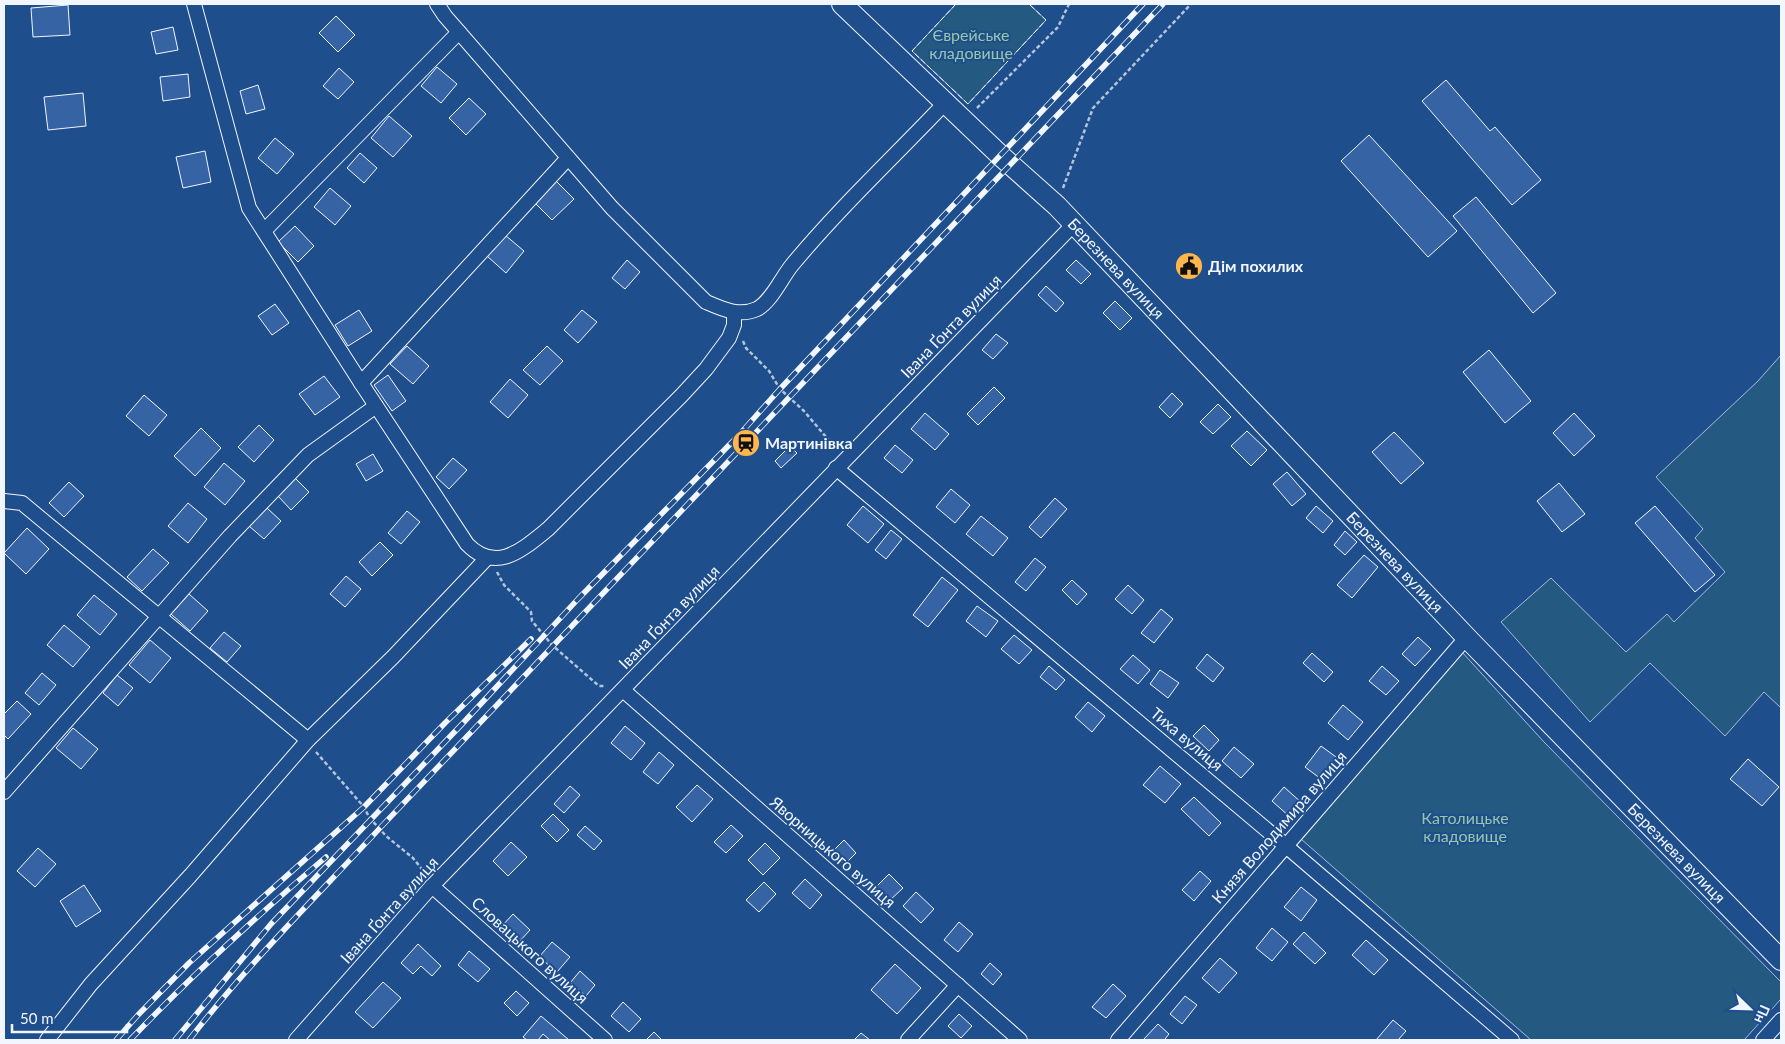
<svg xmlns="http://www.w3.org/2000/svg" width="1785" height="1044" font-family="Lato,sans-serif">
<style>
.green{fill:#245a82;stroke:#a8bbd7}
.building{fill:#3563a3;stroke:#f2f6ff}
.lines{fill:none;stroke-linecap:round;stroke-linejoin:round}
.street-casing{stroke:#f2f6ff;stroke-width:16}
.secondary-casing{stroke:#f2f6ff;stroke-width:22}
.path{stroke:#b3c4dc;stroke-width:2.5;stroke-dasharray:4 2.5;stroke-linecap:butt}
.street{stroke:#1f4e8c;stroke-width:14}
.secondary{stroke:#1f4e8c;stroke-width:20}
.rail-casing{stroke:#f2f6ff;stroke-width:5.5}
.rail{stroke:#1f4e8c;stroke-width:4;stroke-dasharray:11;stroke-linecap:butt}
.fence{stroke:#f2f6ff;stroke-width:1;stroke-dasharray:6 2.5;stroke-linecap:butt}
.labels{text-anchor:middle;stroke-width:4;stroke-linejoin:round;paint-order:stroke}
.park-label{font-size:16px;fill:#97c8a6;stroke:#1f4e8c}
.poi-label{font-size:16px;font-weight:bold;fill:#f2f6ff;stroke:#1f4e8c;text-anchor:start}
.street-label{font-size:16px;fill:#f2f6ff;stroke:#1f4e8c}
</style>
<rect width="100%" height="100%" fill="#1f4e8c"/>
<g class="green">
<path d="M956,4H1029L1046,20L968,104L912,51Z"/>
<path d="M1781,355V708L1764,692L1725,736L1650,663L1590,722L1501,622L1551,578L1626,652L1667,614L1674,622L1725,572L1695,538L1703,529L1656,477L1758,381Z"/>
<path d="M1461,651L1544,742L1781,982V999L1744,1040H1531L1301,839Z"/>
</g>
<g class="building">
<path d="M68,5L70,35L33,37L31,8Z"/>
<path d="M336,16L355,35L338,52L319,33Z"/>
<path d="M173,27L178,50L156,54L151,32Z"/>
<path d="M437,67L457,84L441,103L421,86Z"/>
<path d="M339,68L354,82L338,99L323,86Z"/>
<path d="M188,74L190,97L163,101L160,77Z"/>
<path d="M1446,80L1490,131L1495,127L1541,180L1512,205L1422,101Z"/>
<path d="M258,85L265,109L246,114L240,91Z"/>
<path d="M83,93L86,126L48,130L44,97Z"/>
<path d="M469,98L486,114L466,135L449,118Z"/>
<path d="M389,116L412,136L393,157L371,138Z"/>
<path d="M1369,135L1457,231L1428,257L1341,161Z"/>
<path d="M275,138L294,154L277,174L258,158Z"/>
<path d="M205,151L211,182L183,188L176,157Z"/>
<path d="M360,153L377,168L364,183L347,168Z"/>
<path d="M555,180L574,199L552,220L534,202Z"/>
<path d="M330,188L351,206L335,225L314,207Z"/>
<path d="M1476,197L1556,293L1533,313L1453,216Z"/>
<path d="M295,226L314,246L298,262L278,242Z"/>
<path d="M505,235L524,251L506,273L487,256Z"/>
<path d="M627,260L640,272L625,289L612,278Z"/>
<path d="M1076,260L1091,274L1081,284L1066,270Z"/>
<path d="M1046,286L1064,303L1056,312L1038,295Z"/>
<path d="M1115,301L1132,318L1120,330L1103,313Z"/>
<path d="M275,304L289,323L272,335L258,316Z"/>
<path d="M359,310L372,331L348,346L335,325Z"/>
<path d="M582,310L597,322L578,343L564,330Z"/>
<path d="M996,334L1008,343L993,359L982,350Z"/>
<path d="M407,346L429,366L413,384L390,364Z"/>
<path d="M547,346L563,361L540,385L523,370Z"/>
<path d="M1489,350L1531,401L1505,423L1463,372Z"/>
<path d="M388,375L406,401L392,411L374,385Z"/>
<path d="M324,376L340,397L315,415L299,394Z"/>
<path d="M510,379L528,395L508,418L490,402Z"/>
<path d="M994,387L1005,398L978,425L967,414Z"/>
<path d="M1172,393L1183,404L1170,418L1159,407Z"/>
<path d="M144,395L167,415L149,436L126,416Z"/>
<path d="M1218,404L1231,417L1213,434L1200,422Z"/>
<path d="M925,413L949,434L935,450L911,429Z"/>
<path d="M1574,413L1595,436L1574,456L1553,433Z"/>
<path d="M259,425L274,440L254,462L238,447Z"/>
<path d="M201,428L221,448L195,476L174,456Z"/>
<path d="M1247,431L1267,450L1251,466L1231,446Z"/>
<path d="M1394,432L1424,463L1401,484L1372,452Z"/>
<path d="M895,445L913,460L902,473L884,458Z"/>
<path d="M790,446L797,453L781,468L775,461Z"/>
<path d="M373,454L383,471L366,481L356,464Z"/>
<path d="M453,458L467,470L449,489L436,477Z"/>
<path d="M224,463L245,481L225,505L204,487Z"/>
<path d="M1287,472L1306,494L1292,506L1273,484Z"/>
<path d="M295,478L309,492L291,510L278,496Z"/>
<path d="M69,482L84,496L64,517L49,503Z"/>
<path d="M1559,483L1585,514L1562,532L1537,501Z"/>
<path d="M951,489L970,505L955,523L936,507Z"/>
<path d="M1055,498L1067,509L1041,538L1029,527Z"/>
<path d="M188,503L207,519L188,543L168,526Z"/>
<path d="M863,506L884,524L868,543L847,525Z"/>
<path d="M1316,506L1333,521L1323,533L1306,518Z"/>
<path d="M1655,506L1715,575L1695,592L1635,523Z"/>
<path d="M267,508L281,521L264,539L249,526Z"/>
<path d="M407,511L420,522L401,544L388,533Z"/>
<path d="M981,516L1008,538L993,556L966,534Z"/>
<path d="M27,528L49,549L26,574L4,553Z"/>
<path d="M891,530L902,539L886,559L875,550Z"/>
<path d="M1345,531L1357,542L1345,555L1334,545Z"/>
<path d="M380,542L393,555L372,576L359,562Z"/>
<path d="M153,549L169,563L142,591L127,577Z"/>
<path d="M1364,555L1378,567L1352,598L1337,585Z"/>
<path d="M1035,558L1046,567L1026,591L1015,582Z"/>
<path d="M346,576L361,589L345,607L330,594Z"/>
<path d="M942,577L958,590L928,627L913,615Z"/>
<path d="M1072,580L1087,594L1077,605L1062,590Z"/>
<path d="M1128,585L1144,600L1132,614L1115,599Z"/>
<path d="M189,594L208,611L190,631L171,614Z"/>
<path d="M94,595L117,614L100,635L77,615Z"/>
<path d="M977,606L998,621L986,637L966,621Z"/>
<path d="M1161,609L1173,619L1154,643L1141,633Z"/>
<path d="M64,625L90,647L73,667L47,645Z"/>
<path d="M224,632L241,646L227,662L210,648Z"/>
<path d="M1014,635L1032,650L1019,664L1001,649Z"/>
<path d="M1418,637L1431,649L1415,666L1402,654Z"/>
<path d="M150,640L171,658L150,683L129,665Z"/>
<path d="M1312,653L1333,672L1324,682L1303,663Z"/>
<path d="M1207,654L1224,668L1213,682L1196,668Z"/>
<path d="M1133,655L1150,670L1138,684L1120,669Z"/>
<path d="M1049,666L1065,680L1056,690L1040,677Z"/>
<path d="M1382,666L1399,681L1386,695L1369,681Z"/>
<path d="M1160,670L1179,683L1168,698L1150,684Z"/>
<path d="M42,673L56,685L39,705L25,693Z"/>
<path d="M117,675L133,688L118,706L103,693Z"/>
<path d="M17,701L31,714L8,739L4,735V714Z"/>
<path d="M1088,702L1105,716L1092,732L1075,717Z"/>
<path d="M1343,705L1363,722L1348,740L1328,723Z"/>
<path d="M1204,725L1219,740L1209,751L1193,736Z"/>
<path d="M625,726L645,743L631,760L611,743Z"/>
<path d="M73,728L98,749L81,769L56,748Z"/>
<path d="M1321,746L1336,757L1321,779L1305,767Z"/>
<path d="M1234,747L1254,764L1241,778L1222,761Z"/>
<path d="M659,752L674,765L658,784L643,772Z"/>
<path d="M1748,759L1779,787L1762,806L1730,779Z"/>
<path d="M1160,766L1181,784L1165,803L1143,785Z"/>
<path d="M697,785L713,799L692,822L676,807Z"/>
<path d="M570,786L580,795L564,813L554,804Z"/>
<path d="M1284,787L1302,803L1290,817L1272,801Z"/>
<path d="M1194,797L1221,823L1209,836L1181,809Z"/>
<path d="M553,814L569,830L557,842L541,826Z"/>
<path d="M731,825L743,836L726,853L714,842Z"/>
<path d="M585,826L602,841L594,850L577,835Z"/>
<path d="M844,840L856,853L844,865L832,852Z"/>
<path d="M511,842L527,857L508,876L493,861Z"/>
<path d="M765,843L780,858L763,875L748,860Z"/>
<path d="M38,848L56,864L35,887L17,871Z"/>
<path d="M1200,871L1211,881L1194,901L1182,890Z"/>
<path d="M889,874L903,888L888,902L874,889Z"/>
<path d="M805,879L822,895L810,909L792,893Z"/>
<path d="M764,882L776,894L759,912L746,900Z"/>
<path d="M84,885L101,911L76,927L60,901Z"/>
<path d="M1301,887L1317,900L1301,921L1284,907Z"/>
<path d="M916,892L934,909L921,923L903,906Z"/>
<path d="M513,914L530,930L519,942L502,926Z"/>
<path d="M959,922L973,934L958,952L944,940Z"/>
<path d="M1272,928L1288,942L1272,961L1256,948Z"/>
<path d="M1304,932L1326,953L1315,964L1293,944Z"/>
<path d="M1366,940L1388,960L1374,975L1352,955Z"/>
<path d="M552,942L570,957L557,972L539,957Z"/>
<path d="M418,944L441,966L432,976L421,966L413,974L401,963Z"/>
<path d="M469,951L490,969L478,982L458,965Z"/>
<path d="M1220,958L1237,973L1219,993L1202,978Z"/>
<path d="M990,963L1002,974L993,985L981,974Z"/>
<path d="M895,964L921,988L897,1014L871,990Z"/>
<path d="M580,971L595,985L586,996L570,983Z"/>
<path d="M383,982L401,998L373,1028L355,1012Z"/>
<path d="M1113,984L1126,996L1106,1018L1092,1007Z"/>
<path d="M516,991L529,1003L517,1016L504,1003Z"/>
<path d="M1185,996L1197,1005L1182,1024L1170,1014Z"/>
<path d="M623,1002L641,1019L629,1032L611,1016Z"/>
<path d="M959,1014L972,1026L961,1038L948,1026Z"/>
<path d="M541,1016L569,1040H550L543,1034L538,1040H527L523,1037Z"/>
<path d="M1393,1020L1406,1031L1398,1040H1376Z"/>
<path d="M1158,1024L1169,1034L1165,1039L1167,1040H1143Z"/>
<path d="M654,1032L662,1040H646Z"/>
<path d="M861,1033L870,1040H854Z"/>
</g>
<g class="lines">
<defs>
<g id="street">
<path d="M194,4L249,208L361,383L467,544C496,574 522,550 548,529L681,396L706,369L729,338L734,325V312"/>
<path d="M437,4L445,16L612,208L706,302C722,309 739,317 757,309C771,302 782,277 792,265C840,207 895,156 946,102"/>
<path d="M264,231L459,32"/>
<path d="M361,383L568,158"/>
<path d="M836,468L1286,846L1512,1040"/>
<path d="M4,501L22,503L308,740"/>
<path d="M623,690L1020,1040"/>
<path d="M4,792L230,536L308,455L376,406"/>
<path d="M432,886L605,1040"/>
<path d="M47,1040L91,984L190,876L308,740L393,657L487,558"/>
<path d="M296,1040L432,886L1074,224"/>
<path d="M908,1040L958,985"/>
<path d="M1118,1040L1466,638"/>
<path d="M1763,1040L1781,1020"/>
</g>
<g id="secondary">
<path id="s1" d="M842,4L1001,156L1057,206L1470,641L1781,960"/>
</g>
</defs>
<use href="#street" class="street-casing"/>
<use href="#secondary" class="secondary-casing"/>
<g class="path">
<path d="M977,108L1058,27L1069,4"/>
<path d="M1063,188L1093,108L1191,4"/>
<path d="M743,341L746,348L769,371L780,389L804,411L837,450"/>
<path d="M497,572L504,585L531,612L532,621L552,645L599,686H605"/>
<path d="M316,752L364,807L369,817L386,836L413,858L425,873"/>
</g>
<use href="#street" class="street"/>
<use href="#secondary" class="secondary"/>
<defs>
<g id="rail">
<path d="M116,1040L138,1015L189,963L364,807L445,723L531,639"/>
<path d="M130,1040C192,975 258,915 326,857"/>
<path d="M175,1040L271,924L464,722L578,599L739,435L780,389L1143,4"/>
<path d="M189,1040C247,965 315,898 380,828L1163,4"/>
</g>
</defs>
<use href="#rail" class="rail-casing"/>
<use href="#rail" class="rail"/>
<path class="fence" d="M956,4L912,51L968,104L1046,20L1029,4"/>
</g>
<defs>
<symbol id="civic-disc" viewBox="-11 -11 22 22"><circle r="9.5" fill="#ffb74d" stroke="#1f4e8c"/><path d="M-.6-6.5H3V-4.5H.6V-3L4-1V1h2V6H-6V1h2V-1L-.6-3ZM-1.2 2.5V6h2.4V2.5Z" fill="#111"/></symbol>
<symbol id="station-disc" viewBox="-11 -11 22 22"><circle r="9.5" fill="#ffb74d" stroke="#1f4e8c"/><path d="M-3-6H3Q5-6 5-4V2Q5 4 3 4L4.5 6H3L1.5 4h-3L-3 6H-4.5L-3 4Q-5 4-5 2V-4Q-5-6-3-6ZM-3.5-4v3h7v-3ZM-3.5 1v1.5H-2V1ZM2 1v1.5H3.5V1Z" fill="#111"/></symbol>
</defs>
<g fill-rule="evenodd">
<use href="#civic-disc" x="1173" y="250" width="32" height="32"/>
<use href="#station-disc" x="730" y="427" width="32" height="32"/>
</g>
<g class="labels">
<g class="park-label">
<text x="971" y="41">Єврейське<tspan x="971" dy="18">кладовище</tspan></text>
<text x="1465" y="824">Католицьке<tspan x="1465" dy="18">кладовище</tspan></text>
</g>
<g class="poi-label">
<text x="1208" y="272">Дiм похилих</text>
<text x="765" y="449">Мартинівка</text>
</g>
<g class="street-label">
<text dy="6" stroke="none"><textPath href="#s1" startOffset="381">Березнева вулиця</textPath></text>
<text transform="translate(951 326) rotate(-46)" y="6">Івана Ґонта вулиця</text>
<text dy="6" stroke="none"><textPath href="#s1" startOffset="786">Березнева вулиця</textPath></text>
<text transform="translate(669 617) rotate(-46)" y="6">Івана Ґонта вулиця</text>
<text transform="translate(1187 739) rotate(40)" y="6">Тиха вулиця</text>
<text transform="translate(1279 827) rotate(-49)" y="6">Князя Володимира вулиця</text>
<text transform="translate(833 852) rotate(41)" y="6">Яворницького вулиця</text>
<text dy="6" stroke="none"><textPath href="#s1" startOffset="1191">Березнева вулиця</textPath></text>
<text transform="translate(389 910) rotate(-48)" y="6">Івана Ґонта вулиця</text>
<text transform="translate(530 950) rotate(42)" y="6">Словацького вулиця</text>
</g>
</g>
<rect width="1785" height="1044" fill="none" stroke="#f2f6ff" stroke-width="10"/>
<g transform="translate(1750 1009) rotate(113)" stroke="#1f4e8c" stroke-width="4" paint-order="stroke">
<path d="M0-4L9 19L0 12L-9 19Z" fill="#f2f6ff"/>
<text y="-8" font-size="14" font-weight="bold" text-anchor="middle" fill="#f2f6ff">Пн</text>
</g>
<path d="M12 1024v8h115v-8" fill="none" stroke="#f2f6ff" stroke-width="2.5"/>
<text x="20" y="1024" font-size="15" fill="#f2f6ff" stroke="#1f4e8c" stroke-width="4" paint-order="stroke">50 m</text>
</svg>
